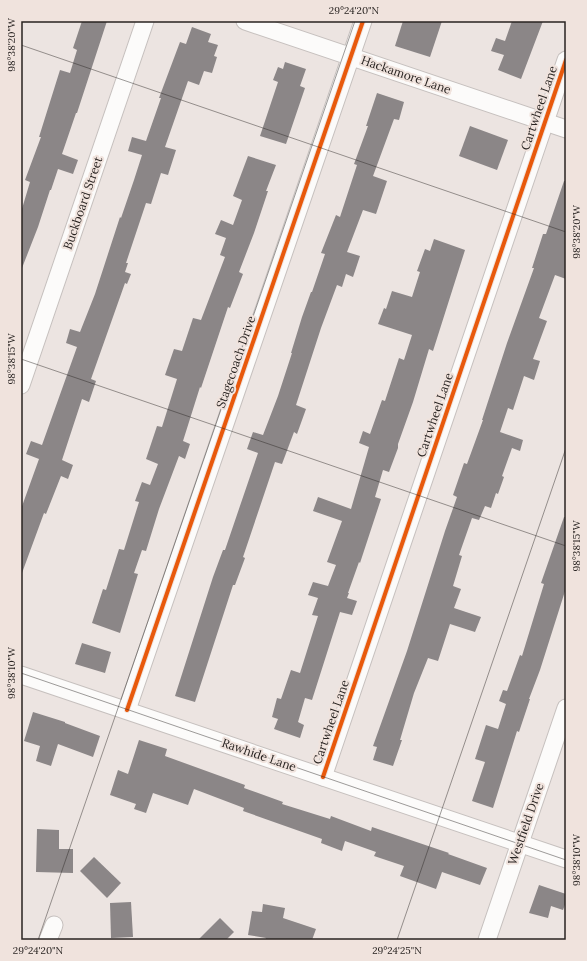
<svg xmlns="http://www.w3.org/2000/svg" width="587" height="961" font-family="Lora,serif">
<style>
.building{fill:#8b8687}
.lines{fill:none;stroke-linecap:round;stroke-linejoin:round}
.minor-casing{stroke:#c6c0be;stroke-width:19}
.minor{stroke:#fcfbfa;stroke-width:17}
.cycleway-casing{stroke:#f0e3dd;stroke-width:6}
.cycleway{stroke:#e8590c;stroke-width:4}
.ticks{fill:none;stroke:#282321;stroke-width:1;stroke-opacity:0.45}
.labels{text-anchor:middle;stroke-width:4;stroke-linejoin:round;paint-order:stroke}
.street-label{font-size:12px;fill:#282321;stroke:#f0e3dd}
.neatline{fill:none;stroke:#282321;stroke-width:1.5}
.ticks-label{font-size:10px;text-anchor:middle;fill:#282321}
</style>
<rect width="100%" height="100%" fill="#ece4e1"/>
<g class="building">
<path d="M82,21H107L77,113H76L62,154L78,160L73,174L58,169L51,190H50L38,227L22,268H21V212L30,182L25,180L41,137H39L60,70L70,73L77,50L73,48Z"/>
<path d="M403,21H442L430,57L395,46Z"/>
<path d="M512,21H543L521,79L498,70L504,55L491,51L496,38L505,41Z"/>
<path d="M192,27L211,34L208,42L218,45L214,56L217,57L212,73L204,71L199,85L188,81L165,147L176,150L168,175L161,173L151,204L146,203L126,263H128L125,272L131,274L127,284L125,283L91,379L96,381L89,402L82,399L62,460L73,465L68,479L61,476L46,514L44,513L22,573H21V509L39,459L26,454L31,441L42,445L77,347L66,343L70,329L80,332L95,294L120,217L121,218L134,180L142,155L128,151L132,137L146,141L161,98H159L180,42L186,44Z"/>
<path d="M285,62L306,69L300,86L305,88L286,144L260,136L278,82L273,80L278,67L283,69Z"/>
<path d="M377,93L404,102L399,120L394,119L373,176L387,181L376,214L363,210L347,252L360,256L353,277L346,274L342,287L337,285L321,328L296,405L306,409L297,434L294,432L282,464L275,462L243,557L245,558L235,585H233L195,702L175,696L213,577L223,550H225L258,453L247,449L253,432L263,435L278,396L292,353H291L302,317L311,292H312L325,254L321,253L336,215L340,217L357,165L354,164L368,126H366Z"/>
<path d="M470,126L508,140L497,170L459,156Z"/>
<path d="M248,156L276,165L266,191H268L254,233L239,272L243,274L230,308L228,307L201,388L200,387L183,441L190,444L185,459L179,456L159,509L146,551L142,550L134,573L138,574L120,633L92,623L103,589L106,590L119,549L124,550L139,502L135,501L142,482L150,485L158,464L146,459L157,426L162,427L177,379L165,375L174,349L182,351L193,318L201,320L225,257L220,255L226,238L215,234L221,220L233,225L242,200L233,196Z"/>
<path d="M564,181H566V279L555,275L539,318L547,321L533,359L540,361L534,380L524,376L513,410L508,408L500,432L523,440L520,451L512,448L502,476L504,477L498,494L496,493L491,508L485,506L479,520L472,518L459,555L462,556L453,586L461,589L454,608L481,617L475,632L450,624L438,661L428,658L414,693L400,740H402L393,766L373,760L377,747L373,746L407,651L445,531L457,497L453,495L464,463L467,464L483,420H482L507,343L534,268H532L543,234H546Z"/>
<path d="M434,239L465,250L433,351L429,349L413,402L398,444V448L389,472L383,470L375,497L381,499L360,563L359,562L348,593H349L347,598L357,601L352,615L340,612L312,700L305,698L298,722L304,725L300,738L274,729L278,719L272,717L277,698L281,699L291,670L300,673L318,616L312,615L318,598L308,595L313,582L328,586L336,565L327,562L342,521L313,511L318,497L351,509L369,447L359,443L363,431L370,434L382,400L385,401L399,358L404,360L412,335L378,324L384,308L386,309L392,291L412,297L420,272L417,271L425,249L430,251Z"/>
<path d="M564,517H566V588L540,670L529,699H530L519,732L517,731L493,808L472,801L485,762L475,759L486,725L498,729L506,704L499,701L503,690L507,691L520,655L522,656L544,584L541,583Z"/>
<path d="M82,643L111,652L105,673L75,664Z"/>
<path d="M33,712L65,722V723L100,736L93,757L58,744L51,766L36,761L40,746L24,741Z"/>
<path d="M139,740L167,749L165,756L245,785L244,788L283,802L282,804L330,819L331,816L371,831L372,827L449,853L448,854L487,868L480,885L442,872L436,889L400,876L404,866L374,856L376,852L345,841L342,851L321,843L322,839L243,811L244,808L194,789L188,805L153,793L146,813L134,809L136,804L110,795L118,770L128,774Z"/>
<path d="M37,829L59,830V849H73V873L36,872Z"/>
<path d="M94,857L121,883L107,898L80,871Z"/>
<path d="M539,885L566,894V902L563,910L551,906L548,918L529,913Z"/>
<path d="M131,902L133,937L111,938L110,903Z"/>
<path d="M263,904L285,908L283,918L316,929L312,940H265L266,938L248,935L252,911L262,912Z"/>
<path d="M220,918L234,932L226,940H198Z"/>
</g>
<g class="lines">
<defs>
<g id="minor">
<path d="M245,21L566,129"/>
<path d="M21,385L145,21"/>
<path d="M21,675L566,859"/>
<path d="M127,710L363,21"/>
<path d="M323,777L566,60"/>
<path d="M48,940L54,925"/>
<path d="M487,940L566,708"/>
</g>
</defs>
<use href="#minor" class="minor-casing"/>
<use href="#minor" class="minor"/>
<defs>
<g id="cycleway">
<path d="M127,710L363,21"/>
<path d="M323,777L566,60"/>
</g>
</defs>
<use href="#cycleway" class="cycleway-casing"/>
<use href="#cycleway" class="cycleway"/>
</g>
<path class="ticks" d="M21,45L566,232M21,359L566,546M21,673L566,860M38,940L355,21M397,940L566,448"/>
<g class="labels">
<g class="street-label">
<text transform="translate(406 75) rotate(19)" y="4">Hackamore Lane</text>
<text transform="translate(539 108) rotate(-71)" y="4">Cartwheel Lane</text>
<text transform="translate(83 203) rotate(-71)" y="4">Buckboard Street</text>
<text transform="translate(236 362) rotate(-71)" y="4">Stagecoach Drive</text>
<text transform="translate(435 415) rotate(-71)" y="4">Cartwheel Lane</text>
<text transform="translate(331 722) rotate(-71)" y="4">Cartwheel Lane</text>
<text transform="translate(259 755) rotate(19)" y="4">Rawhide Lane</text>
<text transform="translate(526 824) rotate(-71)" y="4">Westfield Drive</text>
</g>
</g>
<rect width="587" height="961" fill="none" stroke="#f0e3dd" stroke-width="44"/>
<rect x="22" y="22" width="543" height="917" class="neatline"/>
<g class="ticks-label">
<text x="354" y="14">29°24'20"N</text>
<text transform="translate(11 45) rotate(-90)" y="4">98°38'20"W</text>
<text transform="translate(576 232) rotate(-90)" y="4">98°38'20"W</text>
<text transform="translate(11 359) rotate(-90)" y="4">98°38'15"W</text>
<text transform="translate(576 546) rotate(-90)" y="4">98°38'15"W</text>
<text transform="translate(11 673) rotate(-90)" y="4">98°38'10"W</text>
<text transform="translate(576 860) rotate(-90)" y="4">98°38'10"W</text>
<text x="38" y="954">29°24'20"N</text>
<text x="397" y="954">29°24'25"N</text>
</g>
</svg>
